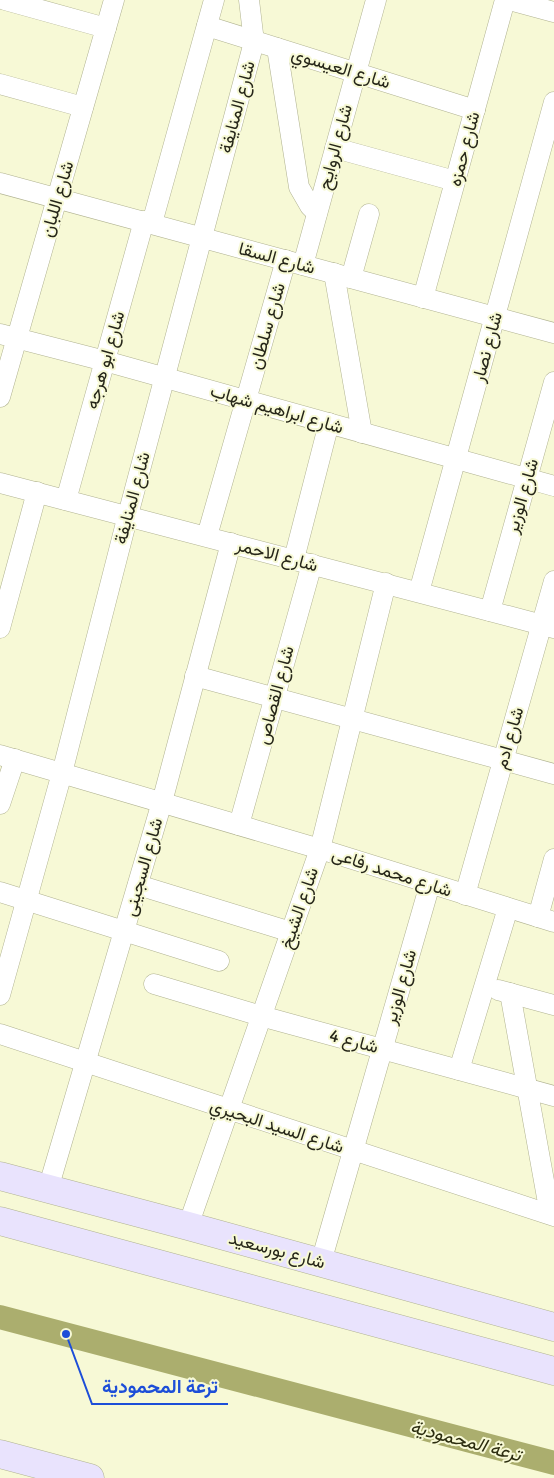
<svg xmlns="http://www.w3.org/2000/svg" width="554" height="1478" font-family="Signika,Vazirmatn,sans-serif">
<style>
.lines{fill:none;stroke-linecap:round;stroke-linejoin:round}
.canal{stroke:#abae6e;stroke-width:24}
.street-casing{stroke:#b0b291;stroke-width:21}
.secondary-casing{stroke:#b0b291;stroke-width:29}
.street{stroke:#fff;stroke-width:20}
.secondary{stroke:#e9e3fd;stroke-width:28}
.labels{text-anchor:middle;stroke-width:4;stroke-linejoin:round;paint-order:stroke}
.street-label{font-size:18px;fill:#262619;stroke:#f7f9d6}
.water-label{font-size:19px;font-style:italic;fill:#2c2d10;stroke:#f7f9d6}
.leader{fill:none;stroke:#1d4ed8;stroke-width:2}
.callout-dot{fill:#1d4ed8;stroke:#f7f9d6;stroke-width:2}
.callout-label{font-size:19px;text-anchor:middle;font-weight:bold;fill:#1d4ed8;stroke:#f7f9d6;stroke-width:4;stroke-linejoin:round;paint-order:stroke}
</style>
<rect width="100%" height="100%" fill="#f7f9d6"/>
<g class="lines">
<path class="canal" d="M0,1317L554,1463"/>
<defs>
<g id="street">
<path d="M5,0L106,28"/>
<path d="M509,0L554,12"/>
<path d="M207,26L475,110"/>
<path d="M277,48L299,187L310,206L317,213"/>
<path d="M0,84L83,107"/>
<path d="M335,148L455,181"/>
<path d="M0,183L554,333"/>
<path d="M152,223L214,0"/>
<path d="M303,265L376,0"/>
<path d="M334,273L362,433"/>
<path d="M351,278L369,214"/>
<path d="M423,298L505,0"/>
<path d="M0,334L105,361L554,486"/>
<path d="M0,397L114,0"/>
<path d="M0,483L554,628"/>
<path d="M66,500L144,221"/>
<path d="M207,536L286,260"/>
<path d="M294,559L329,423"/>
<path d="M419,592L554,102"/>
<path d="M490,611L554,382"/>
<path d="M0,628L37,492"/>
<path d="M195,676L554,774"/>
<path d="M0,755L320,849L554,922"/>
<path d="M0,804L15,759"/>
<path d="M239,825L312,564"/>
<path d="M138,885L291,932"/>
<path d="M0,892L219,961"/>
<path d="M465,895L554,581"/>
<path d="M538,917L554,859"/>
<path d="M154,984L261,1016L554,1096"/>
<path d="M498,990L554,1005"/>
<path d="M510,993L550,1214"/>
<path d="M0,995L62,773L128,515L254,42L249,0"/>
<path d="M0,1034L554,1216"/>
<path d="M459,1070L508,908"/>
<path d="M48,1189L162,802L231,543"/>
<path d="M188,1226L320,849L386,583"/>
<path d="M321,1262L430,884"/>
</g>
<g id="secondary">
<path d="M0,1176L188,1226L554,1327"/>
<path d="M0,1221L554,1371"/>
<path d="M0,1454L90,1478"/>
</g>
</defs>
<use href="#street" class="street-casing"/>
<use href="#secondary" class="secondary-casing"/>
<use href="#street" class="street"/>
<use href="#secondary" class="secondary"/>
</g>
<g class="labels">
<g class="street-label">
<text transform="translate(341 68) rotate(17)" y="6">شارع العيسوي</text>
<text transform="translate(237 107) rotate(-75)" y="6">شارع المنايفة</text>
<text transform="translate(335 147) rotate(-75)" y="6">شارع الروايح</text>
<text transform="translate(464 149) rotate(-75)" y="6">شارع حمزه</text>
<text transform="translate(57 199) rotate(-74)" y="6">شارع اللبان</text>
<text transform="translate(277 258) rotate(15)" y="6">شارع السقا</text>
<text transform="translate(267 326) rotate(-74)" y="6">شارع سلطان</text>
<text transform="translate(487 347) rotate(-75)" y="6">شارع نصار</text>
<text transform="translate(105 360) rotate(-74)" y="6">شارع ابو هرجه</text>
<text transform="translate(277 409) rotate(16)" y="6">شارع ابراهيم شهاب</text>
<text transform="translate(522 496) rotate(-74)" y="6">شارع الوزير</text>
<text transform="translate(132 498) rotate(-75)" y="6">شارع المنايفة</text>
<text transform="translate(277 555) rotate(15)" y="6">شارع الاحمر</text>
<text transform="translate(275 695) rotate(-75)" y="6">شارع القصاص</text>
<text transform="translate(509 738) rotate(-74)" y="6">شارع ادم</text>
<text transform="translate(143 867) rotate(-74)" y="6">شارع السجينى</text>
<text transform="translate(392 872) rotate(18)" y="6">شارع محمد رفاعى</text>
<text transform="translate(299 908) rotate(-71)" y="6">شارع الشيخ</text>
<text transform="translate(400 987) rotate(-74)" y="6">شارع الوزير</text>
<text transform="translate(354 1041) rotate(15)" y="6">شارع 4</text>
<text transform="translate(277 1126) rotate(18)" y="6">شارع السيد البحيري</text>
<text transform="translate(277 1250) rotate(15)" y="6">شارع بورسعيد</text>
</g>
<g class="water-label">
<text transform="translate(466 1440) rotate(15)" y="7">ترعة المحمودية</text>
</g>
</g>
<path class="leader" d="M66 1334L92 1404H228"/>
<circle class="callout-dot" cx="66" cy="1334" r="5"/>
<g class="callout-label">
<text x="160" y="1393">ترعة المحمودية</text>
</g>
</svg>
